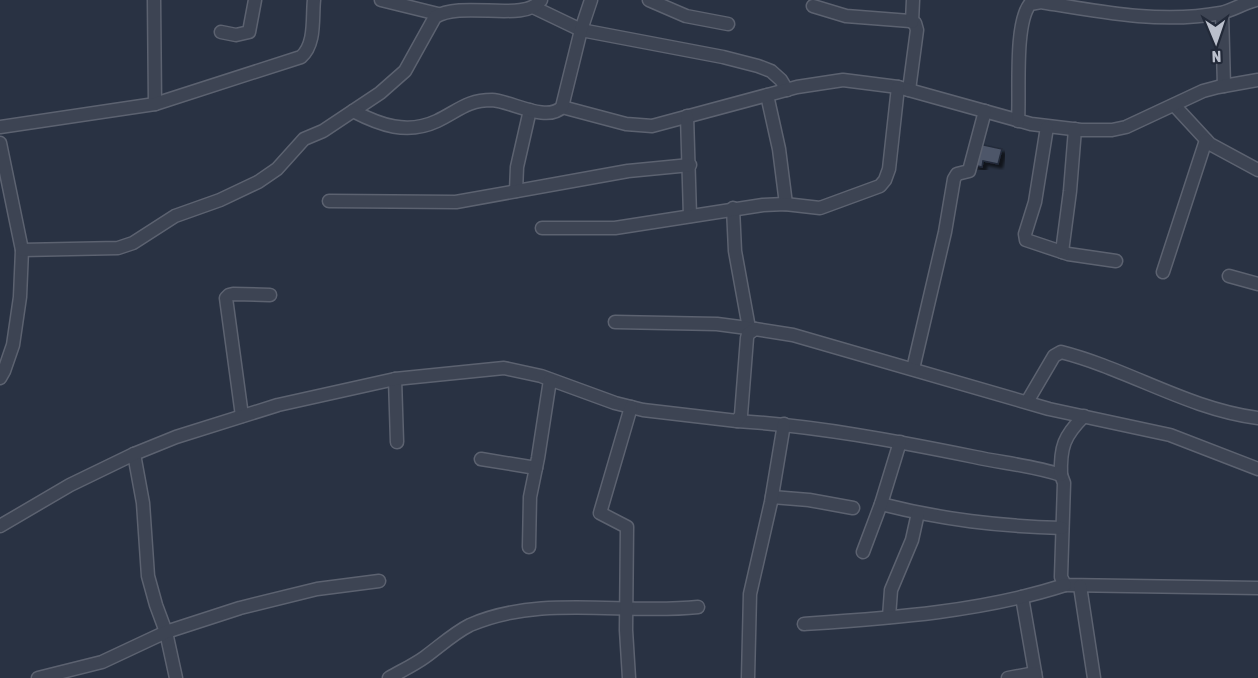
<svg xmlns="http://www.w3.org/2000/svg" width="1258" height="678" font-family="'Asap Condensed',sans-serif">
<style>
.building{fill:#4d5669;stroke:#242b3a;stroke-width:1.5;filter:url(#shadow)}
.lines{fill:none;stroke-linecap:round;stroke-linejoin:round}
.minor-casing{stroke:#5c6270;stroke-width:15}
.minor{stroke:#3d4453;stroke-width:12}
</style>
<defs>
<filter id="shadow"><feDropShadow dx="4" dy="4" stdDeviation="1.5" flood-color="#0009"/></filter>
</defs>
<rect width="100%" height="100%" fill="#293243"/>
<path class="building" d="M979,144L1002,149L998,164L983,161L982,167L974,165Z"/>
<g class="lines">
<defs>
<g id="minor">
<path d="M154,0L155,104"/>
<path d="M381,0L438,14"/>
<path d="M649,0L686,16L728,24"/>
<path d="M813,6L846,16L910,21L915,23L917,30L909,90"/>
<path d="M533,7L581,30L723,57L758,66L771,71L781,80L787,90"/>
<path d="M1222,13L1224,86"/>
<path d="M912,22L913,0"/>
<path d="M221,32L236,35L249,32L255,0"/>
<path d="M767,95L779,149L786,204"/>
<path d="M1174,105L1210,144L1258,170"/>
<path d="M562,107L626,124L652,126L797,87L843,80L898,87L1031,124L1081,130H1112L1126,127L1203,91L1218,87L1258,80"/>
<path d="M353,111L380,93L405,71L435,17C463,0 525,23 541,0"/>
<path d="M687,116L690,216"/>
<path d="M1018,121C1020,93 1014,24 1030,4L1041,2C1101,12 1161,24 1221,13C1233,10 1244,3 1256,0"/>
<path d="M0,127L155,104L301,57C316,44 312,18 314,0"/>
<path d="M1047,127L1035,202L1025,234L1026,240L1068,254L1116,261"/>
<path d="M0,143L22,250L20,297L13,345L4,371L0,378"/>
<path d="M516,191L517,167L530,110"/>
<path d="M329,201L456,202L628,171L690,165"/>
<path d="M733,208L735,251L749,328"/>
<path d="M542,228H615L763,205L785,204L820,208L880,186L885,180L889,169L898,87"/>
<path d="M22,250L118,248L133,243L175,216L220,200L258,182L277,169L304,139L323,131L353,111C380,125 407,135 437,121C458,111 467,100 492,100C511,101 547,123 562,107L581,30L591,0"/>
<path d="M1062,252L1070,191L1075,129"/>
<path d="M1163,272L1206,140"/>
<path d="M1229,276L1258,284"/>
<path d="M615,322L717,324L755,329"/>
<path d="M913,369L945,232L954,179L957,174L969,171L985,111"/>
<path d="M395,379L397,442"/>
<path d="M1027,402L1054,356L1061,352C1128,369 1188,409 1258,418"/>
<path d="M242,416L226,298L229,295L233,294L270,295"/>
<path d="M737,421C817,426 896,441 975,457C1003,463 1034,466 1061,475L1064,483L1061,577L1065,585L1258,588"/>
<path d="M134,454L143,503L148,576L156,605L166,632L176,678"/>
<path d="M481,459L536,468"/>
<path d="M1061,475C1060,447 1064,436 1084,416"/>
<path d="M772,497L809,500L853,508"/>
<path d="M881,504C944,520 998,526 1062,528"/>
<path d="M0,526L70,485L134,454L176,437L278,405L395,379L504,368L541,376L615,403L643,410L737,421L741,415L747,338L748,334L755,329L793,335L1049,409L1170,435L1258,469"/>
<path d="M529,547L530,497L538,458L550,380"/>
<path d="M863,552L881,504L900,442"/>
<path d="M1080,586L1094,678"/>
<path d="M1022,597L1036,678"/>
<path d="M889,617L891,590L912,540L918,513"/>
<path d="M804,624C891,618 981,612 1065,585"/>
<path d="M38,678L102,662L166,632L240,608L317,589L379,581"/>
<path d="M389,678C401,671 414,665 425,657C440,646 454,633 470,625C541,594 624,615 698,607"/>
<path d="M629,678L626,630L627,527L600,513L631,407"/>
<path d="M748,678L750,594L771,502L784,424"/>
<path d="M1008,678L1035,673"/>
</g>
</defs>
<use href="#minor" class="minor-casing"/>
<use href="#minor" class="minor"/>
</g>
<g transform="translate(1216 42) rotate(178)" stroke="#222938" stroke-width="4.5" paint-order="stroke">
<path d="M0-4.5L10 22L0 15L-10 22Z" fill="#bbc0cc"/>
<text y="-9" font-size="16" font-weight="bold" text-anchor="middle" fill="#bbc0cc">N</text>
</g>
</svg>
